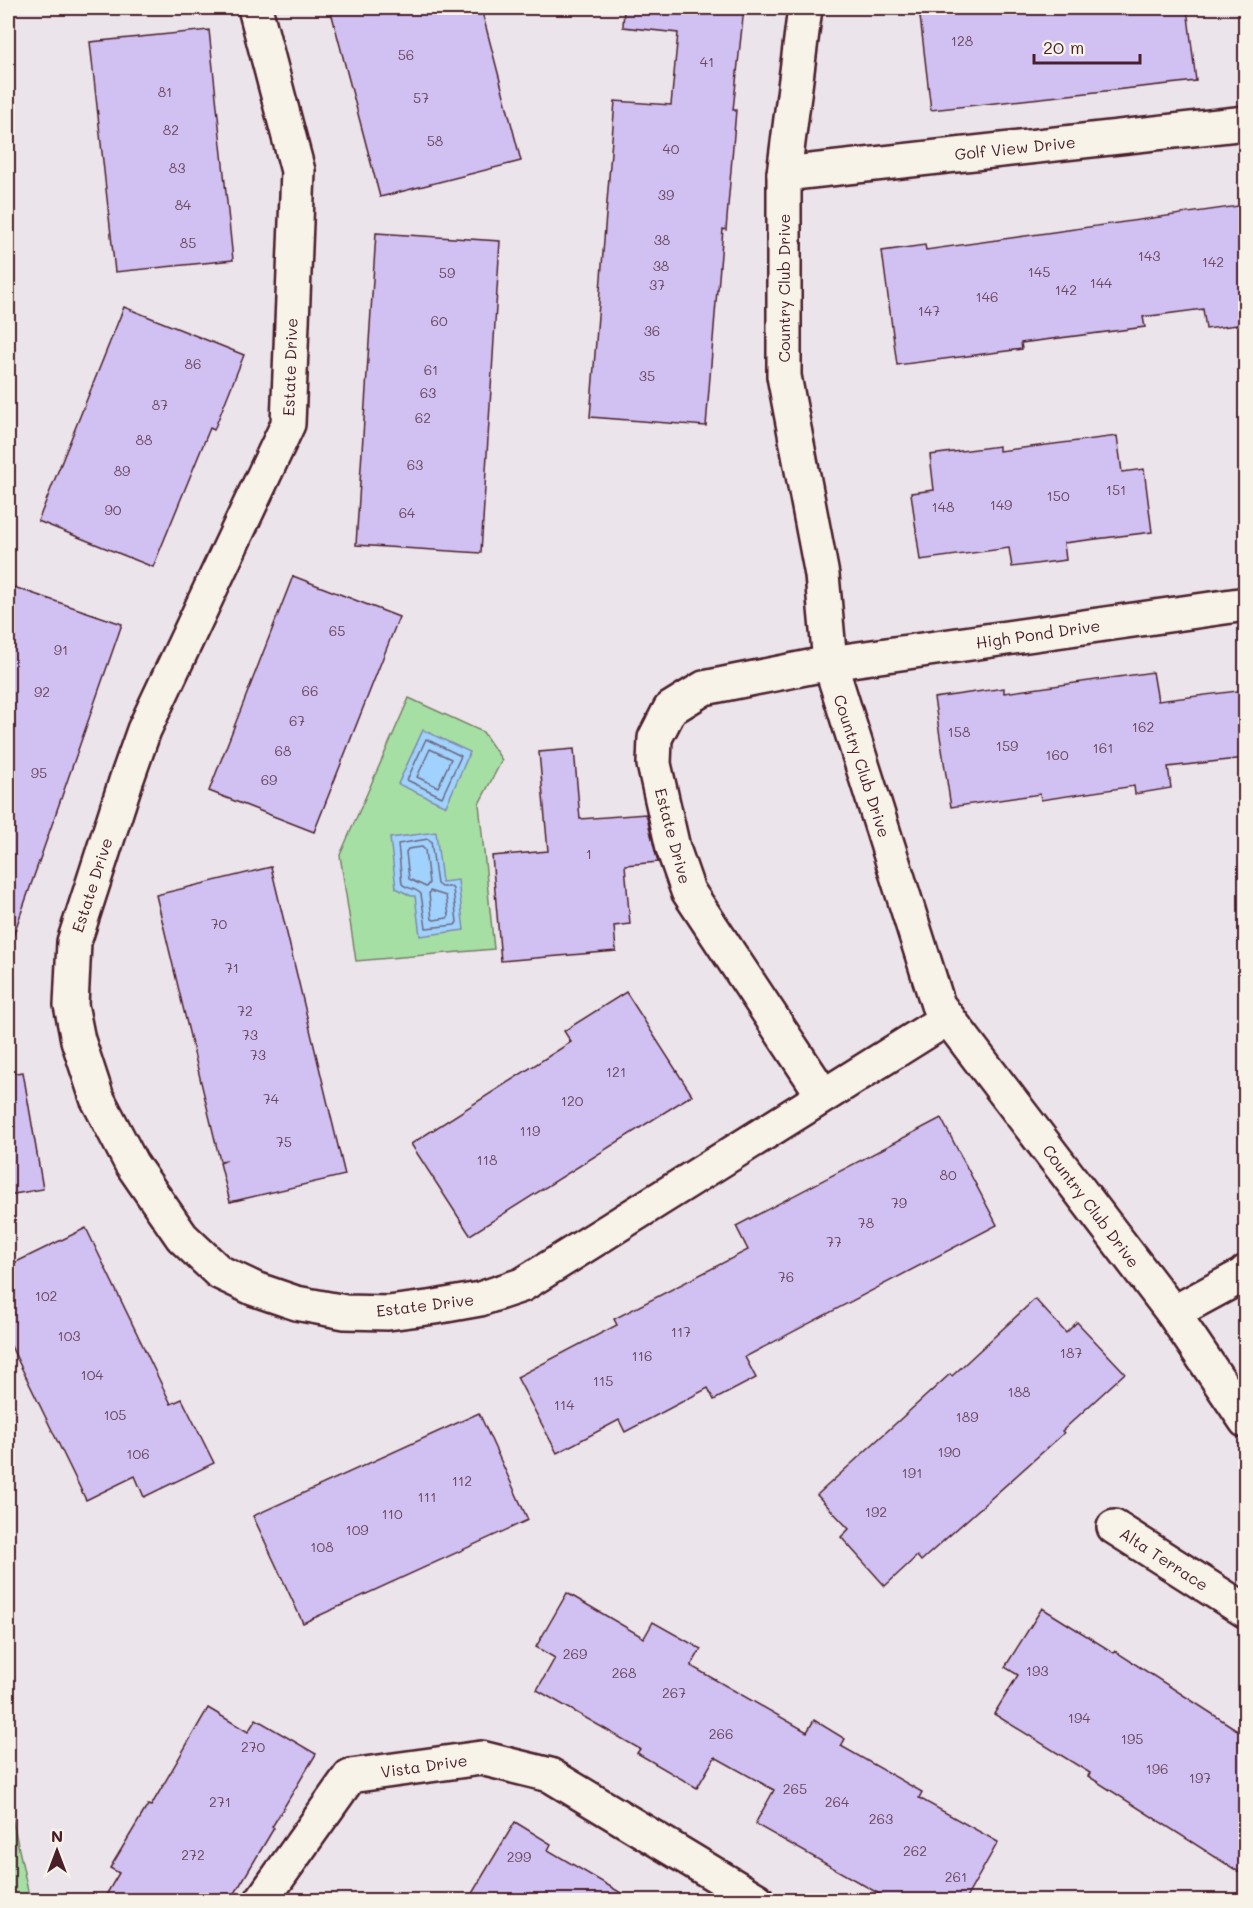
<svg xmlns="http://www.w3.org/2000/svg" width="1253" height="1908" font-family="Mali,sans-serif">
<style>
.green{fill:#a6dfa4;stroke:#787f68;stroke-width:1.5}
.water{fill:#a0d2fd;stroke:#7e8aa9;stroke-width:1.5}
.lines{fill:none;stroke-linecap:round;stroke-linejoin:round}
.shore{stroke:#6c677f;stroke-width:1.5}
.building{fill:#d1c1f3;stroke:#4a1f2b;stroke-width:1.5}
.minor-casing{stroke:#4a1f2b;stroke-width:38}
.minor{stroke:#f7f3e8;stroke-width:33}
.labels{text-anchor:middle;stroke-width:4.5;stroke-linejoin:round;paint-order:stroke}
.number-label{font-size:14px;fill:#6c485d}
.street-label{font-size:16px;fill:#4a1f2b;stroke:#f7f3e8}
</style>
<rect width="100%" height="100%" fill="#ece4eb"/>
<filter id="ink" filterUnits="userSpaceOnUse"><feTurbulence type="fractalNoise" baseFrequency=".0167" numOctaves="2"/><feDisplacementMap in="SourceGraphic" scale="12" xChannelSelector="R" yChannelSelector="G"/><feConvolveMatrix kernelMatrix="1 2 1 2 8 2 1 2 1" color-interpolation-filters="sRGB"/></filter>
<g filter="url(#ink)">
<g class="green">
<path d="M409,698L483,732L502,760L479,804L494,949L356,961L340,855Z"/>
<path d="M8,1799L30,1900H8Z"/>
</g>
<g class="water">
<path d="M423,730L470,752L446,806L398,784Z"/>
<path d="M1245,826V883C1241,861 1240,848 1245,826Z"/>
<path d="M436,832L442,882L458,880L464,930L420,936L415,896H411L396,888L390,838Z"/>
</g>
<g class="lines">
<g class="shore">
<path d="M426,739L461,756L442,797L407,780Z"/>
<path d="M430,749L451,759L438,787L417,777Z"/>
<path d="M428,839L431,841L437,884L441,887H451L453,889L457,922L455,925L426,928L421,894C416,888 407,889 402,884L398,844Z"/>
<path d="M422,847L425,850L429,883L426,887L409,879L406,852L408,849Z"/>
<path d="M430,891L446,896L449,916L447,918L434,920L432,919L429,894Z"/>
</g>
</g>
<g class="building">
<path d="M330,8H481L521,161L380,197Z"/>
<path d="M624,8H744L733,110H736L726,230L723,229L718,290H717L706,426L590,417L615,101L671,105L678,33L623,27Z"/>
<path d="M919,8H1187L1196,81L931,110Z"/>
<path d="M209,30L233,260L115,272L90,42Z"/>
<path d="M1245,205V324L1206,329L1203,309L1143,317L1145,327L1021,343L1022,349L897,365L882,251L925,245L926,250Z"/>
<path d="M376,233L500,241L481,553L356,545Z"/>
<path d="M124,307L244,355L214,430L210,428L153,567L38,521Z"/>
<path d="M1117,436L1122,472L1144,469L1152,532L1064,543L1066,560L1012,567L1009,548L920,560L911,493L934,490L930,455L999,446V451Z"/>
<path d="M293,576L399,617L314,832L209,791Z"/>
<path d="M8,585L122,624L12,939L8,938Z"/>
<path d="M1153,672L1158,701L1245,690V758L1168,767L1171,788L1135,794L1134,786L1041,800L1040,794L951,807L934,698L1004,688V693Z"/>
<path d="M574,749L580,819L646,814L658,862L625,865L630,924L614,926L616,951L501,961L492,856L548,851L539,752Z"/>
<path d="M271,867L345,1175L230,1202L220,1163L227,1160L220,1161L156,895Z"/>
<path d="M626,992L692,1095L470,1235L411,1144L571,1042L564,1031Z"/>
<path d="M23,1072L43,1189L8,1195V1074Z"/>
<path d="M941,1118L997,1225L745,1357L756,1378L714,1400L708,1388L625,1432L619,1420L557,1453L517,1377L617,1325L614,1319L748,1250L736,1226Z"/>
<path d="M86,1228L171,1404L182,1399L214,1463L144,1497L135,1476L86,1500L8,1340V1266Z"/>
<path d="M1035,1299L1066,1333L1077,1322L1125,1373L1062,1431L1064,1433L921,1561L917,1556L885,1586L841,1537L849,1529L817,1495L950,1374L952,1376Z"/>
<path d="M479,1413L528,1520L303,1623L253,1516Z"/>
<path d="M567,1593L644,1638L653,1622L701,1649L691,1666L807,1732L814,1720L845,1739L841,1746L922,1792L919,1798L998,1842L965,1900H890L755,1824L774,1790L715,1757L697,1788L637,1753L640,1749L537,1690L555,1658L536,1647Z"/>
<path d="M1042,1608L1114,1653L1115,1651L1245,1735V1876L1088,1776L1090,1773L994,1714L1018,1675L1005,1667Z"/>
<path d="M208,1708L248,1732L256,1719L316,1754L272,1827L274,1828L231,1900H103L119,1873L110,1868L148,1805L151,1806Z"/>
<path d="M515,1822L551,1844L548,1850L633,1900H468Z"/>
</g>
<g class="lines">
<defs>
<g id="minor">
<path d="M255,8L298,171L288,424L144,730L126,781L74,942L71,1005L78,1040L97,1098L131,1163L182,1237L219,1272L255,1289L296,1303L345,1312L388,1313L435,1307L480,1299L522,1285L948,1018"/>
<path d="M805,8L784,174V376L822,575L830,663L938,1005L1173,1313L1246,1421"/>
<path d="M784,174L1246,123"/>
<path d="M823,1095L688,891L673,848L654,764L655,738L670,709L704,688L830,663L1246,604"/>
<path d="M1173,1313L1243,1275L1246,1272"/>
<path d="M1114,1527L1246,1611"/>
<path d="M262,1900L350,1776L481,1758L550,1775L757,1900"/>
</g>
</defs>
<use href="#minor" class="minor-casing"/>
<use href="#minor" class="minor"/>
</g>
</g>
<g class="labels">
<g class="number-label">
<text x="962" y="46">128</text>
<text x="406" y="60">56</text>
<text x="707" y="67">41</text>
<text x="165" y="97">81</text>
<text x="421" y="103">57</text>
<text x="171" y="135">82</text>
<text x="435" y="146">58</text>
<text x="671" y="154">40</text>
<text x="177" y="173">83</text>
<text x="666" y="200">39</text>
<text x="183" y="210">84</text>
<text x="662" y="245">38</text>
<text x="188" y="248">85</text>
<text x="1149" y="261">143</text>
<text x="1213" y="267">142</text>
<text x="661" y="271">38</text>
<text x="1039" y="277">145</text>
<text x="447" y="278">59</text>
<text x="1101" y="288">144</text>
<text x="657" y="290">37</text>
<text x="1066" y="295">142</text>
<text x="987" y="302">146</text>
<text x="929" y="316">147</text>
<text x="439" y="326">60</text>
<text x="652" y="336">36</text>
<text x="193" y="369">86</text>
<text x="431" y="375">61</text>
<text x="647" y="381">35</text>
<text x="428" y="398">63</text>
<text x="160" y="410">87</text>
<text x="423" y="423">62</text>
<text x="144" y="445">88</text>
<text x="415" y="470">63</text>
<text x="122" y="476">89</text>
<text x="1116" y="495">151</text>
<text x="1058" y="501">150</text>
<text x="1001" y="510">149</text>
<text x="943" y="512">148</text>
<text x="113" y="515">90</text>
<text x="407" y="518">64</text>
<text x="337" y="636">65</text>
<text x="61" y="655">91</text>
<text x="310" y="696">66</text>
<text x="42" y="697">92</text>
<text x="297" y="726">67</text>
<text x="1143" y="732">162</text>
<text x="959" y="737">158</text>
<text x="1007" y="751">159</text>
<text x="1103" y="753">161</text>
<text x="283" y="756">68</text>
<text x="1057" y="760">160</text>
<text x="39" y="778">95</text>
<text x="269" y="785">69</text>
<text x="589" y="859">1</text>
<text x="219" y="929">70</text>
<text x="232" y="973">71</text>
<text x="245" y="1016">72</text>
<text x="250" y="1040">73</text>
<text x="258" y="1060">73</text>
<text x="616" y="1077">121</text>
<text x="271" y="1104">74</text>
<text x="572" y="1106">120</text>
<text x="530" y="1136">119</text>
<text x="284" y="1147">75</text>
<text x="487" y="1165">118</text>
<text x="948" y="1180">80</text>
<text x="899" y="1208">79</text>
<text x="866" y="1228">78</text>
<text x="834" y="1247">77</text>
<text x="786" y="1282">76</text>
<text x="46" y="1301">102</text>
<text x="681" y="1337">117</text>
<text x="69" y="1341">103</text>
<text x="1071" y="1358">187</text>
<text x="642" y="1361">116</text>
<text x="92" y="1380">104</text>
<text x="603" y="1386">115</text>
<text x="1019" y="1397">188</text>
<text x="564" y="1410">114</text>
<text x="115" y="1420">105</text>
<text x="967" y="1422">189</text>
<text x="949" y="1457">190</text>
<text x="138" y="1459">106</text>
<text x="912" y="1478">191</text>
<text x="462" y="1486">112</text>
<text x="427" y="1502">111</text>
<text x="876" y="1517">192</text>
<text x="392" y="1519">110</text>
<text x="357" y="1535">109</text>
<text x="322" y="1552">108</text>
<text x="575" y="1659">269</text>
<text x="1037" y="1676">193</text>
<text x="624" y="1678">268</text>
<text x="674" y="1698">267</text>
<text x="1079" y="1723">194</text>
<text x="721" y="1739">266</text>
<text x="1132" y="1744">195</text>
<text x="253" y="1752">270</text>
<text x="1157" y="1774">196</text>
<text x="1200" y="1783">197</text>
<text x="795" y="1794">265</text>
<text x="220" y="1807">271</text>
<text x="837" y="1807">264</text>
<text x="881" y="1824">263</text>
<text x="915" y="1856">262</text>
<text x="193" y="1860">272</text>
<text x="519" y="1862">299</text>
<text x="956" y="1882">261</text>
</g>
<g class="street-label">
<text transform="translate(1015 148) rotate(-6)" y="6">Golf View Drive</text>
<text transform="translate(784 288) rotate(-90)" y="6">Country Club Drive</text>
<text transform="translate(290 367) rotate(-88)" y="6">Estate Drive</text>
<text transform="translate(1038 634) rotate(-8)" y="6">High Pond Drive</text>
<text transform="translate(862 766) rotate(72)" y="6">Country Club Drive</text>
<text transform="translate(673 836) rotate(75)" y="6">Estate Drive</text>
<text transform="translate(92 885) rotate(-72)" y="6">Estate Drive</text>
<text transform="translate(1091 1206) rotate(53)" y="6">Country Club Drive</text>
<text transform="translate(425 1305) rotate(-7)" y="6">Estate Drive</text>
<text transform="translate(1164 1559) rotate(33)" y="6">Alta Terrace</text>
<text transform="translate(424 1766) rotate(-8)" y="6">Vista Drive</text>
</g>
</g>
<rect width="1253" height="1908" fill="none" stroke="#f7f3e8" stroke-width="30"/>
<rect x="15" y="15" width="1223" height="1878" fill="none" stroke="#4a1f2b" stroke-width="2" filter="url(#ink)"/>
<g transform="translate(57 1851)" stroke="#f7f3e8" stroke-width="4.5" paint-order="stroke">
<path d="M0-4.5L10 22L0 15L-10 22Z" fill="#4a1f2b"/>
<text y="-9" font-size="16" font-weight="bold" text-anchor="middle" fill="#4a1f2b">N</text>
</g>
<path d="M1034 54v9h106v-9" fill="none" stroke="#4a1f2b" stroke-width="3"/>
<text x="1043" y="54" font-size="18" fill="#4a1f2b" stroke="#f7f3e8" stroke-width="4.5" paint-order="stroke">20 m</text>
</svg>
